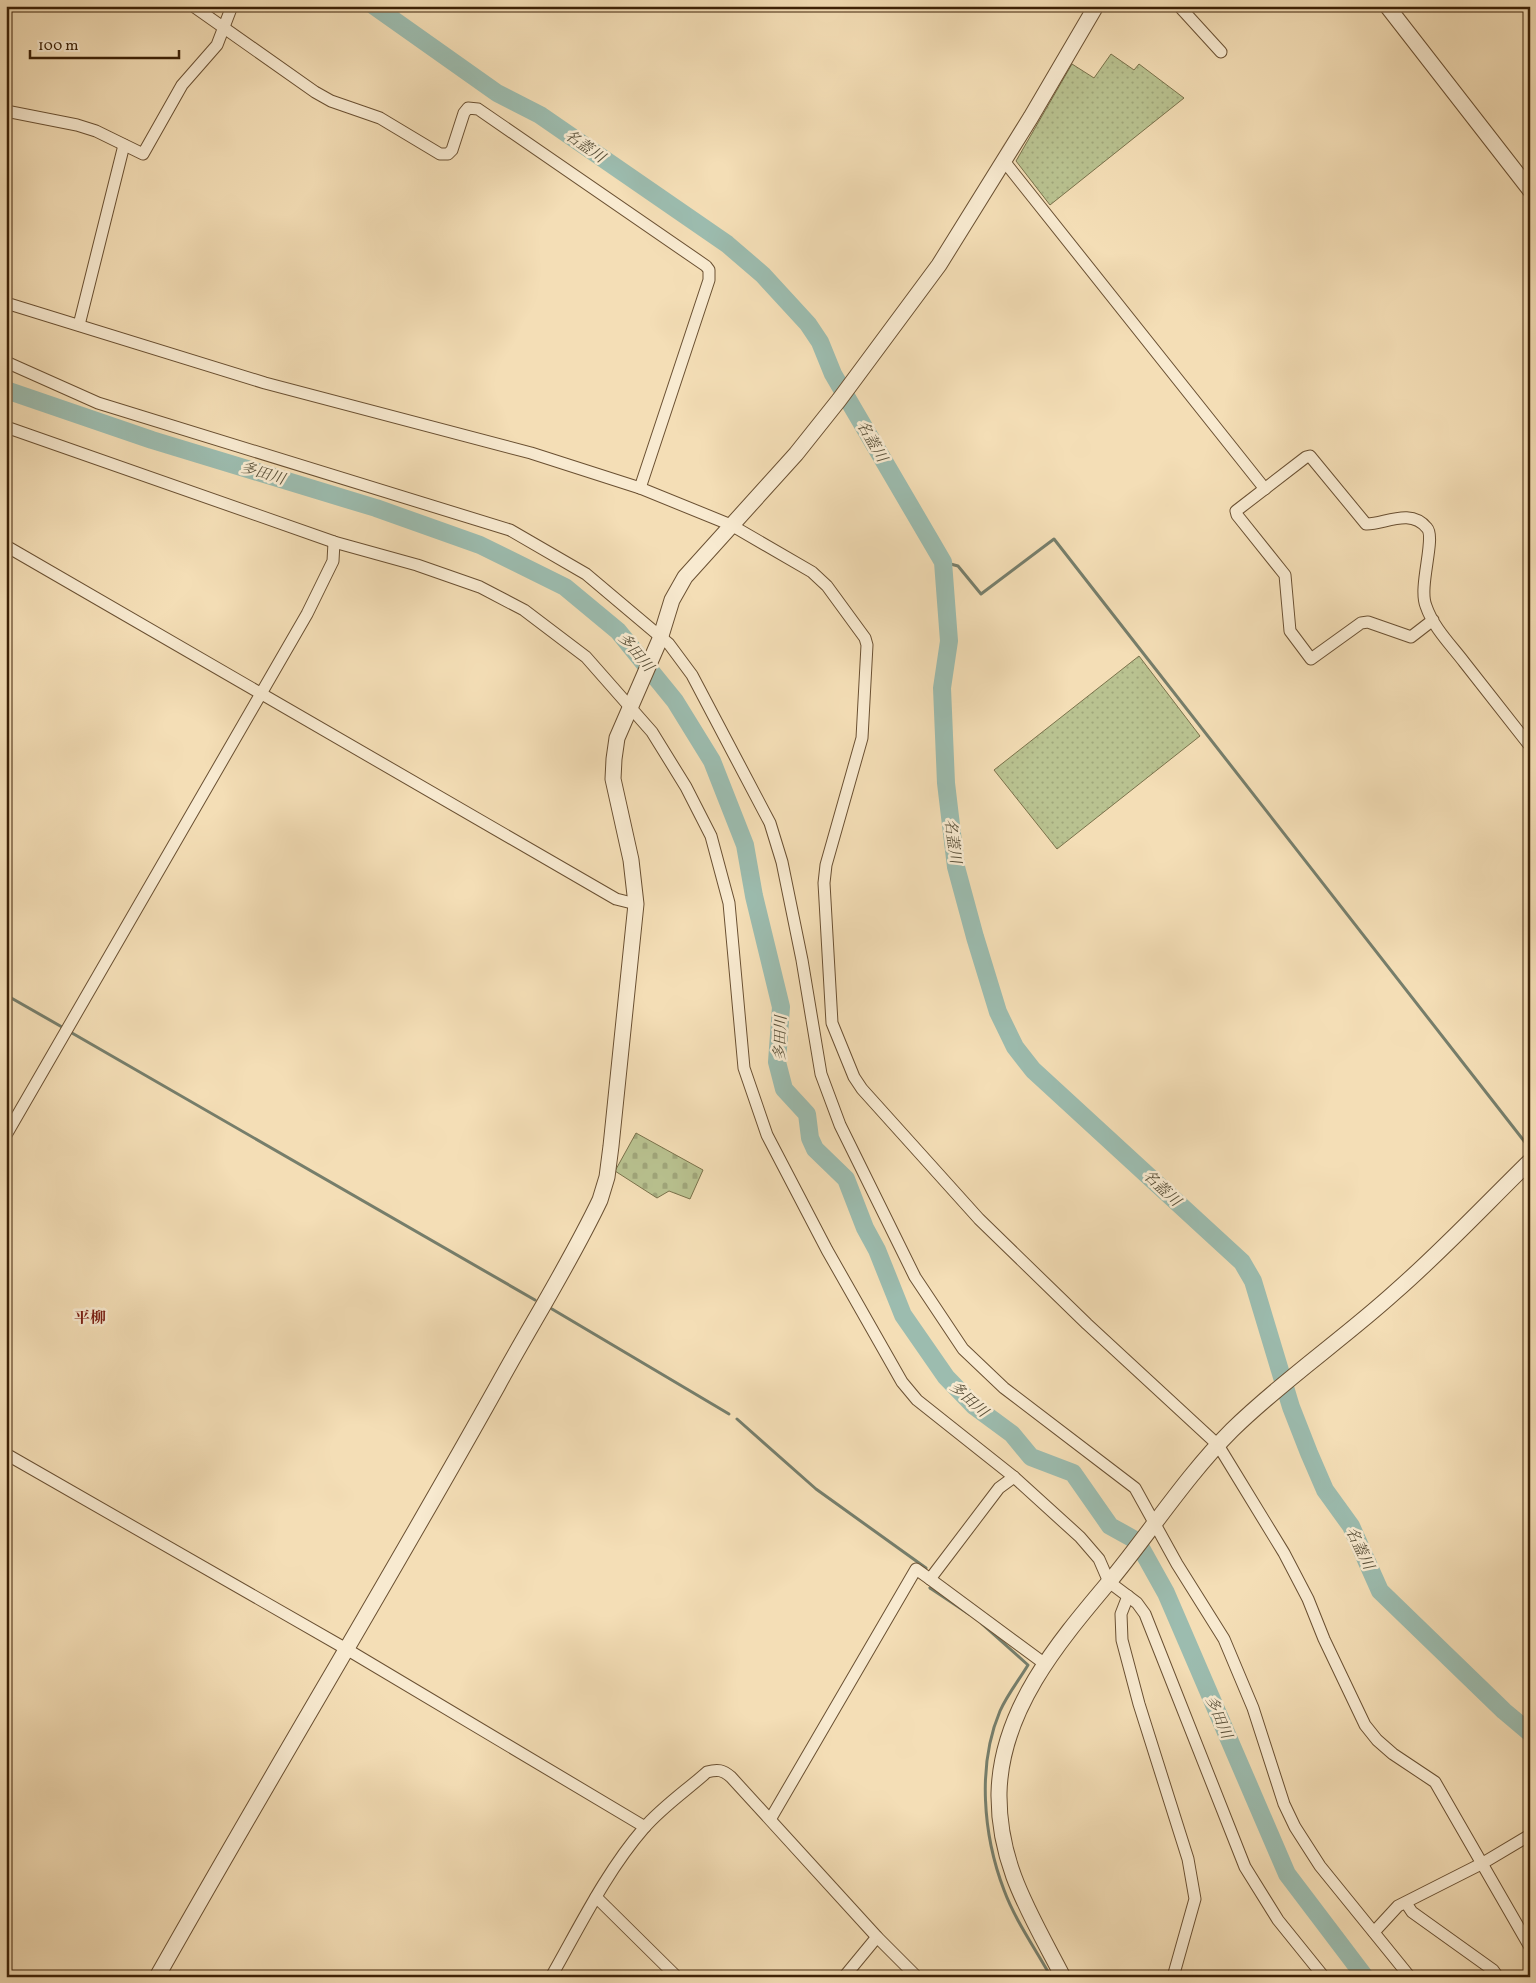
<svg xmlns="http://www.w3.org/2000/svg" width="1536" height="1983" font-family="Vollkorn,'Noto Serif JP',serif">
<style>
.grass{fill:url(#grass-dots);stroke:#7a724b}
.cemetery{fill:url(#cemetery-stones);stroke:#7a724b}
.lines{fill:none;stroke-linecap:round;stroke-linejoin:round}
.stream{stroke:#767e6b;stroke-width:3}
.river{stroke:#9cbcaf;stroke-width:18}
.minor-casing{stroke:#6a5032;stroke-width:13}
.tertiary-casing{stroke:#6a5032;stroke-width:17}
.minor{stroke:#f8ead0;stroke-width:11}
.tertiary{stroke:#f8ead0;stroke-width:15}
.labels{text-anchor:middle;stroke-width:5;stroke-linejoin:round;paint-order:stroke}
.water-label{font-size:15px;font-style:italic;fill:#595039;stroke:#f8ead0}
.quarter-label{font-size:16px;font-weight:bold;fill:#7a1f14;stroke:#f8ead0}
</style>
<defs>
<pattern id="grass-dots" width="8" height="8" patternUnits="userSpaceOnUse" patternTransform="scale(1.25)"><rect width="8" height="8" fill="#b9c290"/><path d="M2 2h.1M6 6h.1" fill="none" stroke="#a0a67b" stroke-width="1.8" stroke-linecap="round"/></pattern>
<pattern id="cemetery-stones" width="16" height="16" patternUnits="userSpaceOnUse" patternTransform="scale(1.25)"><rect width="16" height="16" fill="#b9c290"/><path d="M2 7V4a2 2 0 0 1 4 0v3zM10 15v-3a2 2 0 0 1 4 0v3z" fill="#a0a67b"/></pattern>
</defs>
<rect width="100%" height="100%" fill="#f4deb6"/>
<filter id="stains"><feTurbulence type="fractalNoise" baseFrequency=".004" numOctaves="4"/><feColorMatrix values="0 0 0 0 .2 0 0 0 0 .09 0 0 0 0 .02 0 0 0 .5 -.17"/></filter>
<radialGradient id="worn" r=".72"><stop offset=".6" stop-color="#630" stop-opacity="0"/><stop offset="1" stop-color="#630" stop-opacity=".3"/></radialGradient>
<g class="grass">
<path d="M1111,54L1134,70L1139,64L1184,98L1050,205L1016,161L1072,64L1094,78Z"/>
<path d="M1139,656L1200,736L1057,849L994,770Z"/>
</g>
<path class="cemetery" d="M636,1133L703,1170L690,1199L669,1191L657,1198L615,1171Z"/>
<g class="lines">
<g class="stream">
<path d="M943,562L958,566L981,594L1054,539L1528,1146"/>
<path d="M6,995L62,1027"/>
<path d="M72,1033L535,1300"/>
<path d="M552,1309L729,1414"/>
<path d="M737,1419L816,1489L926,1568"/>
<path d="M930,1588L969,1614"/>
<path d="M982,1624L1028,1665C1019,1680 1007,1695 1000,1711C977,1765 983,1835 1004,1890C1015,1920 1035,1948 1051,1977"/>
</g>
<g class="river">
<path d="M374,6L497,93L540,115L727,244L763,275L808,324L820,342L833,374L943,562L949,641L942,688L946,783L956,867L975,937L998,1012L1015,1047L1033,1070L1242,1262L1253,1281L1291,1407L1309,1453L1325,1490L1351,1526L1380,1591L1504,1711L1530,1733"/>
<path d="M6,390L152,440L376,508L480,545L565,587L618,631L675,701L712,761L745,845L754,896L781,1007L777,1062L784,1089L807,1114L810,1138L815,1149L846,1179L865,1228L877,1250L903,1315L946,1377L974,1406L1012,1434L1031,1457L1073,1473L1110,1526L1137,1541L1166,1593L1287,1874L1365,1977"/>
</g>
<defs>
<g id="minor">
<path d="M193,6L315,92L331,101L380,118L440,154H448L452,150L464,113L468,108L478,109L706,266L709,270V280L640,488"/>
<path d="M1179,6L1221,52"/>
<path d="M6,111L77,125L96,131L143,154L182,85L217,45L232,6"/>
<path d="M1004,161L1265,489"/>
<path d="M6,303L265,383L531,453L640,488L731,525L812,572L827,586L865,638L867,645L862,738L826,865L824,883L832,1023L854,1077L862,1089L979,1219L1087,1324L1218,1445L1284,1553L1308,1599L1324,1639L1365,1725L1377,1740L1393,1754L1435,1782L1530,1947"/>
<path d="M79,325L124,145"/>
<path d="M6,362L98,403L510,530L586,574L669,644L692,675L770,823L782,862L802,960L821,1074L840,1125L915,1277L963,1349L1004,1388L1135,1488L1177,1564L1224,1639L1253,1708L1284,1804L1295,1827L1320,1866L1410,1977"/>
<path d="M6,427L334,542L417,565L480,587L524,610L586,657L652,732L686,787L711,836L729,903L744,1068L767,1135L827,1250L902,1382L917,1400L1014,1477L1080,1537L1099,1559L1109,1582L1137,1603L1145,1614L1245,1867L1278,1920L1324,1977"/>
<path d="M6,546L616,899L636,904"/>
<path d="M1433,620L1411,637L1368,622L1361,623L1311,659L1290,631L1285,575L1237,515L1236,511L1306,457L1310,456L1366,524C1383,525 1410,507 1427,528C1436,538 1418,587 1426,606C1433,627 1451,645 1464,662C1486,690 1508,718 1530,746"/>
<path d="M6,1135L307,614L333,561L334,542"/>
<path d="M6,1454L348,1650L645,1827"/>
<path d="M930,1579L1045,1664"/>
<path d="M1128,1596L1121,1614L1122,1640L1139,1704L1188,1859L1195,1899L1173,1977"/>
<path d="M771,1818L916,1569L930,1579L999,1488L1014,1477"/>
<path d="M596,1897L677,1977"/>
<path d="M1406,1903L1412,1912L1493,1970L1498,1977"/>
<path d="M1374,1932L1398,1906L1483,1863L1530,1835"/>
<path d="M551,1977C580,1926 606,1872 644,1828C662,1807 687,1790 707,1772C718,1769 723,1770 731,1777L877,1937L917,1977"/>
<path d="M844,1977L877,1937"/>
</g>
<g id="tertiary">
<path d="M1387,6L1530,190"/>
<path d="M157,1977C269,1778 387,1584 498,1385C532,1323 570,1263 600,1200L607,1177L611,1146L636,904L631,860L613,779L614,759L617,738L660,639L672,600L685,577L796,454L839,400L939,265L1031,117L1096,6"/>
<path d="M1063,1977C1031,1915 998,1865 999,1793C1001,1707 1062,1638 1114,1576C1153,1528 1188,1474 1232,1430C1283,1380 1342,1340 1395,1292C1442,1251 1485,1205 1530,1161"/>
</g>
</defs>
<use href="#minor" class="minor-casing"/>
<use href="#tertiary" class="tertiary-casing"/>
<use href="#minor" class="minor"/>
<use href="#tertiary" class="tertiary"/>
</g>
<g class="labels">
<g class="water-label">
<text transform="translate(585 146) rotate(35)" y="5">名蓋川</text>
<text transform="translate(872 441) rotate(60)" y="5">名蓋川</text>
<text transform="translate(263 473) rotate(17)" y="5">多田川</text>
<text transform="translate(636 652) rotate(50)" y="5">多田川</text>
<text transform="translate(953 841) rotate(82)" y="5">名蓋川</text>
<text transform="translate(780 1038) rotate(-88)" y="5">多田川</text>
<text transform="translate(1162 1188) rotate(43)" y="5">名蓋川</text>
<text transform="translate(969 1399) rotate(42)" y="5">多田川</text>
<text transform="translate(1360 1548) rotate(64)" y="5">名蓋川</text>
<text transform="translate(1219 1717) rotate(67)" y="5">多田川</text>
</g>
<g class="quarter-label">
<text x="90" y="1323">平柳</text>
</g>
</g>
<rect width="1536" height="1983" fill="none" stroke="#f4deb6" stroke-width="25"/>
<rect x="8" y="8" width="1521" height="1968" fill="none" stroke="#3c2106" stroke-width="2.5"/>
<rect x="12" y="12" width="1511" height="1958" fill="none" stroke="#3c2106"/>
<path d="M30 50v8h149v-8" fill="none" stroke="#3c2106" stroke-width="2.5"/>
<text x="38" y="50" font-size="15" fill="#3c2106" stroke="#f8ead0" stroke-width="4" paint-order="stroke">100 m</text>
<rect width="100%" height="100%" filter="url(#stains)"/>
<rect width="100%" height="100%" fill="url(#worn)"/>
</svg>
